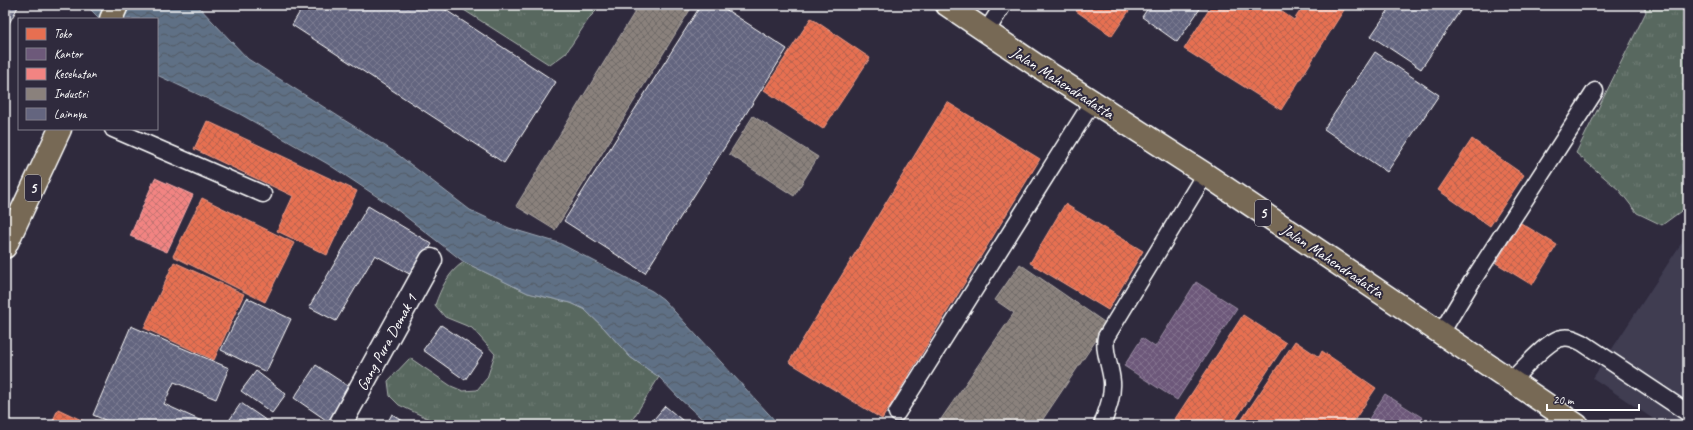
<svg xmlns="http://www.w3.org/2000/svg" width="1693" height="430" font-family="Caveat,sans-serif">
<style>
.built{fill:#3f3c51}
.grass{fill:url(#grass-tufts);stroke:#acb3af}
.water{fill:url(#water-waves);stroke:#9ea9b6}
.shops{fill:url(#shops-cross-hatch);stroke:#ee9a85}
.offices{fill:url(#offices-cross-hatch);stroke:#998ba2}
.health{fill:url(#health-cross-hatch);stroke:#f6a9a8}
.industry{fill:url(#industry-cross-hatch);stroke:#ada7a3}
.building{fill:url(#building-cross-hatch);stroke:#fff}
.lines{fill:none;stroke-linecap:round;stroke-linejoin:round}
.lane-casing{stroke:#fff;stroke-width:19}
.street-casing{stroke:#fff;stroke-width:25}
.highway-casing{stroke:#fff;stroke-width:25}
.lane{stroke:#2f2a3d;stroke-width:16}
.street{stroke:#2f2a3d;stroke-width:22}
.highway{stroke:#776954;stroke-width:22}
.labels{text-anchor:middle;stroke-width:4;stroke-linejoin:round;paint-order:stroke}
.shield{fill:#2f2a3d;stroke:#c1bfc5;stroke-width:1}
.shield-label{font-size:15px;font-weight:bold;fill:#fff}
.street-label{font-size:16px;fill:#fff;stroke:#2f2a3d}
</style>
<defs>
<pattern id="grass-tufts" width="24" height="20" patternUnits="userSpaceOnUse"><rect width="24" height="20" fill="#58675f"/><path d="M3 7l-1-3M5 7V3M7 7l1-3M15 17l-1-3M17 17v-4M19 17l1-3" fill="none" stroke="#717e77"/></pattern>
<pattern id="water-waves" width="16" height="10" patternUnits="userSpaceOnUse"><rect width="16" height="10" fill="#5e6f85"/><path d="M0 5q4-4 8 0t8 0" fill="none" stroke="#535a63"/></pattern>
<pattern id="shops-cross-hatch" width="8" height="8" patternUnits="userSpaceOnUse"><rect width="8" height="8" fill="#e76f51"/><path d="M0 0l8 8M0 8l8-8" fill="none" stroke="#b86450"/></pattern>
<pattern id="offices-cross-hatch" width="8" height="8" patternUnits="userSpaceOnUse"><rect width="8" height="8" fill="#6d597a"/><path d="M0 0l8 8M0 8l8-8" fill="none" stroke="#83728e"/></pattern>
<pattern id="health-cross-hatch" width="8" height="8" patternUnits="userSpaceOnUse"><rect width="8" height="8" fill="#f28482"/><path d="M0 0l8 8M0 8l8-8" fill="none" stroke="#c07372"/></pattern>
<pattern id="industry-cross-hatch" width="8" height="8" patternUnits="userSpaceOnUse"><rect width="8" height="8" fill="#8a817c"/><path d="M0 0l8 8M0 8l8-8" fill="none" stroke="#716c69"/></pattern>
<pattern id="building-cross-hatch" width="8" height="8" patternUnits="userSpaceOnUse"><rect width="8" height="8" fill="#64657f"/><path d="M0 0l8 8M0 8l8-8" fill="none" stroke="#7b7c92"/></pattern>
</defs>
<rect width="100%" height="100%" fill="#2f2a3d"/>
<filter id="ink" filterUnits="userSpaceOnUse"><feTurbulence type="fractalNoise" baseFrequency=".025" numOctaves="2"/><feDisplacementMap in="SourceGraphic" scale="8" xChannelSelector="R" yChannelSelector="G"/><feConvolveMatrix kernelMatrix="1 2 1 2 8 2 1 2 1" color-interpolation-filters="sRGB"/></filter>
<g filter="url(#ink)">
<path class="built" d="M1688,233V425H1662L1593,378Z"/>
<g class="grass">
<path d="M456,5H602L590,17L566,53L550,65Z"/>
<path d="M1643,5H1688V206L1662,225L1637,213L1619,190L1576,153L1646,12Z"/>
<path d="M464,262L528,293L571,303L584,309L604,328L630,357L659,377L629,425H442L399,405L390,396L388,381L410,358L451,386L463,391L477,390L487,378L495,354L472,328L445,317L435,305C441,288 449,271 464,262Z"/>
</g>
<path class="water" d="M86,5H197L248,59L393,151L470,210L509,228L559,243L652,291L663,299L779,425H709L680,399L659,377L630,357L604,328L584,309L571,303L528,293L464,262L396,209L328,164L240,114L157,75V19H100Z"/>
<g class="shops">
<path d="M1081,5H1133L1112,36L1076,11Z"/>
<path d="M1212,5H1272L1294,20L1304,5H1347L1281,110L1184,49Z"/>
<path d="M811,18L870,58L823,129L764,90Z"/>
<path d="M947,102L1040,159L882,419L789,362Z"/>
<path d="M207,121L357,191L327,255L277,231L293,196L194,149Z"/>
<path d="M1472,139L1524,175L1490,226L1438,190Z"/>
<path d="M202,198L294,243L265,302L173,256Z"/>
<path d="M1065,204L1143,251L1108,310L1030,263Z"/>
<path d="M1521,223L1557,245L1532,285L1496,263Z"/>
<path d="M174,262L244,294L214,360L144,328Z"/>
<path d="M1243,315L1286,343L1232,425H1171Z"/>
<path d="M1295,341L1319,357L1322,351L1376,388L1351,425H1238Z"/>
<path d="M58,409L92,425H51Z"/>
</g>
<g class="offices">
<path d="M1196,282L1237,308L1177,400L1124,366L1142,338L1155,347Z"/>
<path d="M1385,394L1423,418L1419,425H1365Z"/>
</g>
<path class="health" d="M155,178L193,195L167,252L130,236Z"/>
<g class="industry">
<path d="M639,5H693L555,230L516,206Z"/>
<path d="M753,116L818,157L794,196L729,154Z"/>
<path d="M1020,264L1107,324L1039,425H937L1014,313L995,300Z"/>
</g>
<g class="building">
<path d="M5,5H19L5,31Z"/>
<path d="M304,5H438L556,82L504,163L292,25Z"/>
<path d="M701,5H719L787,49L645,273L564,221Z"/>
<path d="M1150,5H1201L1202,6L1177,42L1142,17Z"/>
<path d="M1392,5H1464L1421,69L1371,36Z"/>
<path d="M1375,52L1439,95L1387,172L1324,129Z"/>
<path d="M368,206L432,244L413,276L375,255L336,321L309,307Z"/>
<path d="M247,298L291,319L266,372L221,350Z"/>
<path d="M441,325L483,353L465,380L423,350Z"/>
<path d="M131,326L229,368L216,399L174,382L164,404L206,423L204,425H117L93,415Z"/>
<path d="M316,365L354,390L332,424L294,398Z"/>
<path d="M256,371L286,394L272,413L241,391Z"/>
<path d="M241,403L270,423L268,425H226Z"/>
<path d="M665,406L688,425H649Z"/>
<path d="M392,414L409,425H386Z"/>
</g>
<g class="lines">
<defs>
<g id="lane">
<path d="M986,32L1003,5"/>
<path d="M113,129L263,194"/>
<path d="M1441,333L1471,283L1595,91"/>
<path d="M1512,380C1522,370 1549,339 1562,338C1570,336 1577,340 1583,343L1688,413"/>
<path d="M897,413L1093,101"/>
<path d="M1102,425C1107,411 1113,396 1112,382C1111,367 1103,351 1106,337L1205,174"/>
</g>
<path id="street" d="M340,425L431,260"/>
<g id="highway">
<path d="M947,5L1036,65L1205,174L1577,425"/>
<path d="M111,19L117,5"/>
<path d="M5,247L60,129"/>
</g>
</defs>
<use href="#lane" class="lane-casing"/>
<use href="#street" class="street-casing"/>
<use href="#highway" class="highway-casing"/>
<use href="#lane" class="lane"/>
<use href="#street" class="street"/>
<use href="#highway" class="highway"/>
</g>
</g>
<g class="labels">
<g class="shield">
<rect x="25" y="175" width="16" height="26" rx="3"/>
<rect x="1255" y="200" width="16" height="26" rx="3"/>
</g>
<g class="shield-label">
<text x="33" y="193">5</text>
<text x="1263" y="218">5</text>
</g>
<g class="street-label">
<text transform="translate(1063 82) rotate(33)" y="6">Jalan Mahendradatta</text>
<text transform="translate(1333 260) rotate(34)" y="6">Jalan Mahendradatta</text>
<text transform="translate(386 342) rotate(-61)" y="6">Gang Pura Demak 1</text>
</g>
</g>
<rect width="1693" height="430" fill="none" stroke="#2f2a3d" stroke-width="20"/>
<rect x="10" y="10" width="1673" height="410" fill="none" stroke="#fff" stroke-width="1.5" filter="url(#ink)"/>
<rect x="18" y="18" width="140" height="112" fill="#2f2a3d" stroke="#827f8b"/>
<rect x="26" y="28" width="20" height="12" fill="#e76f51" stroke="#827f8b"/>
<text x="54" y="38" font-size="12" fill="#ffffff">Toko</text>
<rect x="26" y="48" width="20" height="12" fill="#6d597a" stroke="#827f8b"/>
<text x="54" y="58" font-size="12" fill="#ffffff">Kantor</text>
<rect x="26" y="68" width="20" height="12" fill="#f28482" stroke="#827f8b"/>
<text x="54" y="78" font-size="12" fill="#ffffff">Kesehatan</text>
<rect x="26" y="88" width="20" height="12" fill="#8a817c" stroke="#827f8b"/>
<text x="54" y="98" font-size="12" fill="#ffffff">Industri</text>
<rect x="26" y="108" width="20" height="12" fill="#64657f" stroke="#827f8b"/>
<text x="54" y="118" font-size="12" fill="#ffffff">Lainnya</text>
<path d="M1547 404v6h92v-6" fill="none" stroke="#ffffff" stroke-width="2"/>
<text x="1553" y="404" font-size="12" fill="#ffffff" stroke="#2f2a3d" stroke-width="3" paint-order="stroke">20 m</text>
</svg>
